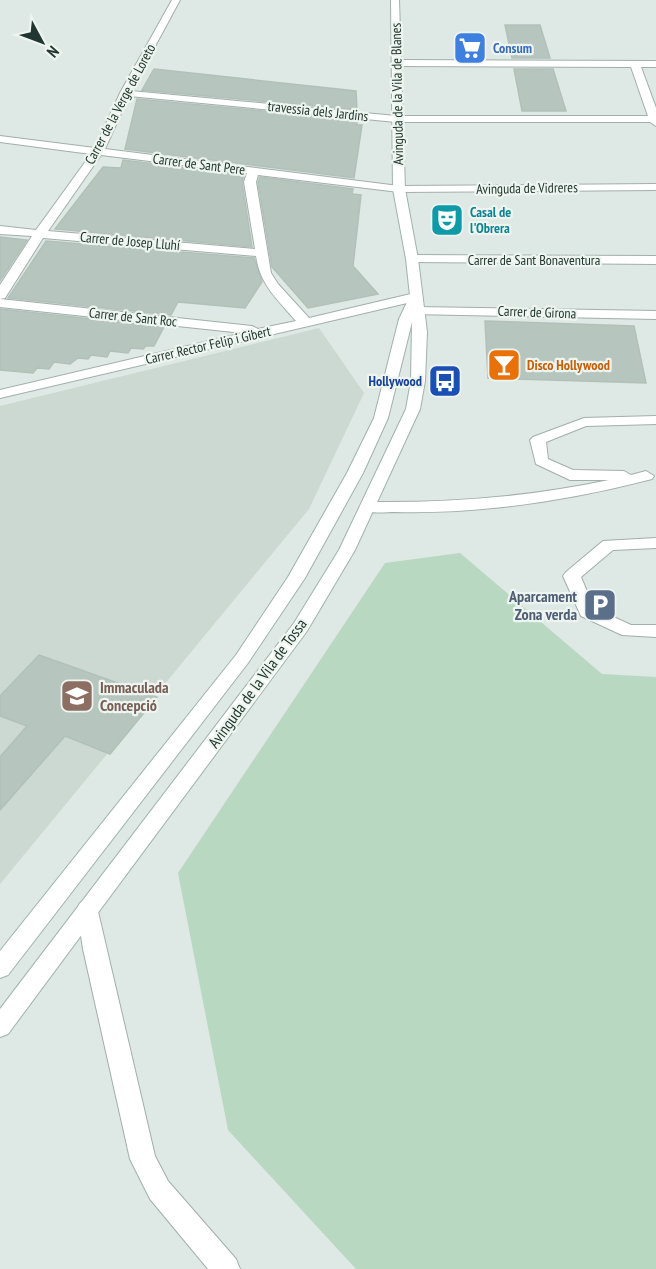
<svg xmlns="http://www.w3.org/2000/svg" width="656" height="1269" font-family="'PT Sans Narrow',sans-serif">
<style>
.built{fill:#ccd8d2}
.green{fill:#b8d8c1}
.building{fill:#b7c5bf;stroke:#b1c1ba;stroke-width:1.5}
.lines{fill:none;stroke-linecap:round;stroke-linejoin:round}
.lane-casing{stroke:#a2afaa;stroke-width:2}
.street-casing{stroke:#a2afaa;stroke-width:2}
.secondary-casing{stroke:#9eb3ab;stroke-width:2}
.lane{fill:#fff;fill-rule:evenodd}
.street{fill:#fff;fill-rule:evenodd}
.secondary{fill:#fff;fill-rule:evenodd}
.labels{text-anchor:middle;stroke-width:4.5;stroke-linejoin:round;paint-order:stroke}
.far-shop-label{font-size:14px;font-weight:bold;fill:#366cbe;stroke:#eef5f1;text-anchor:start}
.far-street-label{font-size:14px;fill:#213630;stroke:#eef5f1}
.far-culture-label{font-size:14px;font-weight:bold;fill:#0d838f;stroke:#eef5f1;text-anchor:start}
.far-food-label{font-size:14px;font-weight:bold;fill:#c56008;stroke:#eef5f1;text-anchor:start}
.far-transit-label{font-size:14px;font-weight:bold;fill:#164399;stroke:#eef5f1;text-anchor:end}
.service-label{font-size:16px;font-weight:bold;fill:#4e5e75;stroke:#eef5f1;text-anchor:end}
.street-label{font-size:16px;fill:#213630;stroke:#eef5f1}
.education-label{font-size:16px;font-weight:bold;fill:#785e54;stroke:#eef5f1;text-anchor:start}
</style>
<rect width="100%" height="100%" fill="#dee8e4"/>
<path class="built" d="M319,328L364,393L309,509L0,884V406Z"/>
<path class="green" d="M460,553L602,674L656,677V1269H356L228,1130L178,873L385,563Z"/>
<g class="building">
<path d="M505,25H540L550,58H512Z"/>
<path d="M154,69L356,91L357,110L142,90Z"/>
<path d="M514,69H553L566,111H522Z"/>
<path d="M137,99L357,120V125H362L354,178L125,149Z"/>
<path d="M123,160L244,175L242,182L252,247L55,229L103,167L121,168Z"/>
<path d="M260,177L353,189L352,194L361,195L353,266L378,294L308,308L272,267L258,182Z"/>
<path d="M0,237L27,240L0,281Z"/>
<path d="M46,241L254,258L262,282L245,308L178,302L171,315L8,298Z"/>
<path d="M0,309L164,327L154,346H146L143,349L131,348L128,353L110,351L107,357L91,355L88,359L78,358L70,364L54,362L49,369L37,368L33,373L0,370Z"/>
<path d="M485,321L634,326L646,383L488,378Z"/>
<path d="M39,655L157,697L110,754L65,736L0,810V757L27,726L0,716V696Z"/>
</g>
<g class="lines">
<defs>
<g id="lane">
<path d="M656,416V424L586,426L546,442L548,459L573,470L624,471L631,475L646,471L654,476L652,479C567,501 482,514 395,512C385,512 367,515 360,507L368,502C450,503 529,497 609,480H570L536,464L530,440L533,437L584,418Z"/>
<path d="M656,538V548L613,550L581,577L594,608L631,625H656V637L622,635L581,616L563,576L566,572L603,541Z"/>
<path d="M88,900L96,903L155,1156L168,1181L236,1259L240,1269H208L150,1199L130,1159L83,949L77,909L80,903Z"/>
</g>
<g id="street">
<path d="M172,0H180L131,91L396,116H648L631,67L397,66L392,63L397,60L656,61V67H641L656,108V126L650,122H396L129,96L105,149L399,186L656,184V190L399,192L258,175L256,182L271,273L278,284L309,318L415,293L422,297L420,300L0,398V390L243,333L0,307V299L252,326L258,329L296,321C278,300 260,285 256,256L43,238L5,298L0,299V285L32,236L0,234V226L36,230L91,154L0,142V136L95,148L120,93ZM101,155L247,173L244,182L255,249L48,231Z"/>
<path d="M412,255L656,256V264L408,262L406,259L408,256Z"/>
<path d="M417,307L656,311V319L412,314L410,311Z"/>
</g>
<path id="secondary" d="M391,0H399L405,189L418,259L427,332L425,381L420,409L355,550L307,631L8,1034L0,1037V1009L294,623L339,550L406,409L411,381L412,322L388,418L363,473L305,578L248,663L8,975L0,978V951L236,655L288,577L347,473L374,418L399,319L410,296L406,259L393,189Z"/>
</defs>
<use href="#lane" class="lane-casing"/>
<use href="#street" class="street-casing"/>
<use href="#secondary" class="secondary-casing"/>
<use href="#lane" class="lane"/>
<use href="#street" class="street"/>
<use href="#secondary" class="secondary"/>
</g>
<defs>
<symbol id="supermarket-square" viewBox="-11 -11 22 22"><rect x="-9" y="-9" width="18" height="18" rx="4" fill="#3f7fe0" stroke="#eef5f1"/><path d="M-6-5.5h2.5l.6 2H6L4.5 2H-2.5L-4.4-4H-6ZM-1.5 3.2a1.3 1.3 0 1 0 .1 0ZM3 3.2a1.3 1.3 0 1 0 .1 0Z" fill="#fff"/></symbol>
<symbol id="theatre-square" viewBox="-11 -11 22 22"><rect x="-9" y="-9" width="18" height="18" rx="4" fill="#0f9aa8" stroke="#eef5f1"/><path d="M-5-5.5Q0-4 5-5.5V0Q5 5 0 6Q-5 5-5 0ZM-3.3-2.5H-1v1.5H-3.3ZM1-2.5H3.3v1.5H1ZM-2.8 1Q0 5.5 2.8 1Z" fill="#fff"/></symbol>
<symbol id="bar-square" viewBox="-11 -11 22 22"><rect x="-9" y="-9" width="18" height="18" rx="4" fill="#e8710a" stroke="#eef5f1"/><path d="M-6-5H6L.8 .8V4.5H3.5V6h-7V4.5H-.8V.8Z" fill="#fff"/></symbol>
<symbol id="bus-square" viewBox="-11 -11 22 22"><rect x="-9" y="-9" width="18" height="18" rx="4" fill="#1a4fb4" stroke="#eef5f1"/><path d="M-5-6H5V4H4V6H2V4H-2V6H-4V4H-5ZM-3.5-4V0h7V-4ZM-3.5 1.2v1.5H-2V1.2ZM2 1.2v1.5H3.5V1.2Z" fill="#fff"/></symbol>
<symbol id="parking-square" viewBox="-11 -11 22 22"><rect x="-9" y="-9" width="18" height="18" rx="4" fill="#5c6f8a" stroke="#eef5f1"/><path d="M-3.5-5.5H1a3.5 3.5 0 0 1 0 7H-1V5.5H-3.5ZM-1-3.4V-.6H.8a1.4 1.4 0 0 0 0-2.8Z" fill="#fff"/></symbol>
<symbol id="school-square" viewBox="-11 -11 22 22"><rect x="-9" y="-9" width="18" height="18" rx="4" fill="#8d6e63" stroke="#eef5f1"/><path d="M0-5L7-2L0 1L-7-2ZM-4 1L0 2.5L4 1V4Q0 6-4 4Z" fill="#fff"/></symbol>
</defs>
<g fill-rule="evenodd">
<use href="#supermarket-square" x="451" y="29" width="38" height="38"/>
<use href="#theatre-square" x="428" y="201" width="38" height="38"/>
<use href="#bar-square" x="485" y="346" width="38" height="38"/>
<use href="#bus-square" x="426" y="362" width="38" height="38"/>
<use href="#parking-square" x="581" y="586" width="38" height="38"/>
<use href="#school-square" x="58" y="677" width="38" height="38"/>
</g>
<g class="labels">
<g class="far-shop-label">
<text x="493" y="53">Consum</text>
</g>
<g class="far-street-label">
<text transform="translate(397 94) rotate(-91)" y="5">Avinguda de la Vila de Blanes</text>
<text transform="translate(120 104) rotate(-62)" y="5">Carrer de la Verge de Loreto</text>
<text transform="translate(318 111) rotate(6)" y="5">travessia dels Jardins</text>
<text transform="translate(199 164) rotate(7)" y="5">Carrer de Sant Pere</text>
<text transform="translate(527 188) rotate(-1)" y="5">Avinguda de Vidreres</text>
<text transform="translate(130 241) rotate(5)" y="5">Carrer de Josep Lluhí</text>
<text x="534" y="265">Carrer de Sant Bonaventura</text>
<text transform="translate(537 312) rotate(2)" y="5">Carrer de Girona</text>
<text transform="translate(133 317) rotate(6)" y="5">Carrer de Sant Roc</text>
<text transform="translate(208 345) rotate(-13)" y="5">Carrer Rector Felip i Gibert</text>
</g>
<g class="far-culture-label">
<text x="470" y="217">Casal de<tspan x="470" dy="16">l'Obrera</tspan></text>
</g>
<g class="far-food-label">
<text x="527" y="370">Disco Hollywood</text>
</g>
<g class="far-transit-label">
<text x="422" y="386">Hollywood</text>
</g>
<g class="service-label">
<text x="577" y="602">Aparcament<tspan x="577" dy="18">Zona verda</tspan></text>
</g>
<g class="street-label">
<text transform="translate(257 683) rotate(-54)" y="6">Avinguda de la Vila de Tossa</text>
</g>
<g class="education-label">
<text x="100" y="693">Immaculada<tspan x="100" dy="18">Concepció</tspan></text>
</g>
</g>
<g transform="translate(42 42) rotate(131)" stroke="#eef5f1" stroke-width="4.5" paint-order="stroke">
<path d="M0-4.5L10 22L0 15L-10 22Z" fill="#213630"/>
<text y="-9" font-size="16" font-weight="bold" text-anchor="middle" fill="#213630">N</text>
</g>
</svg>
